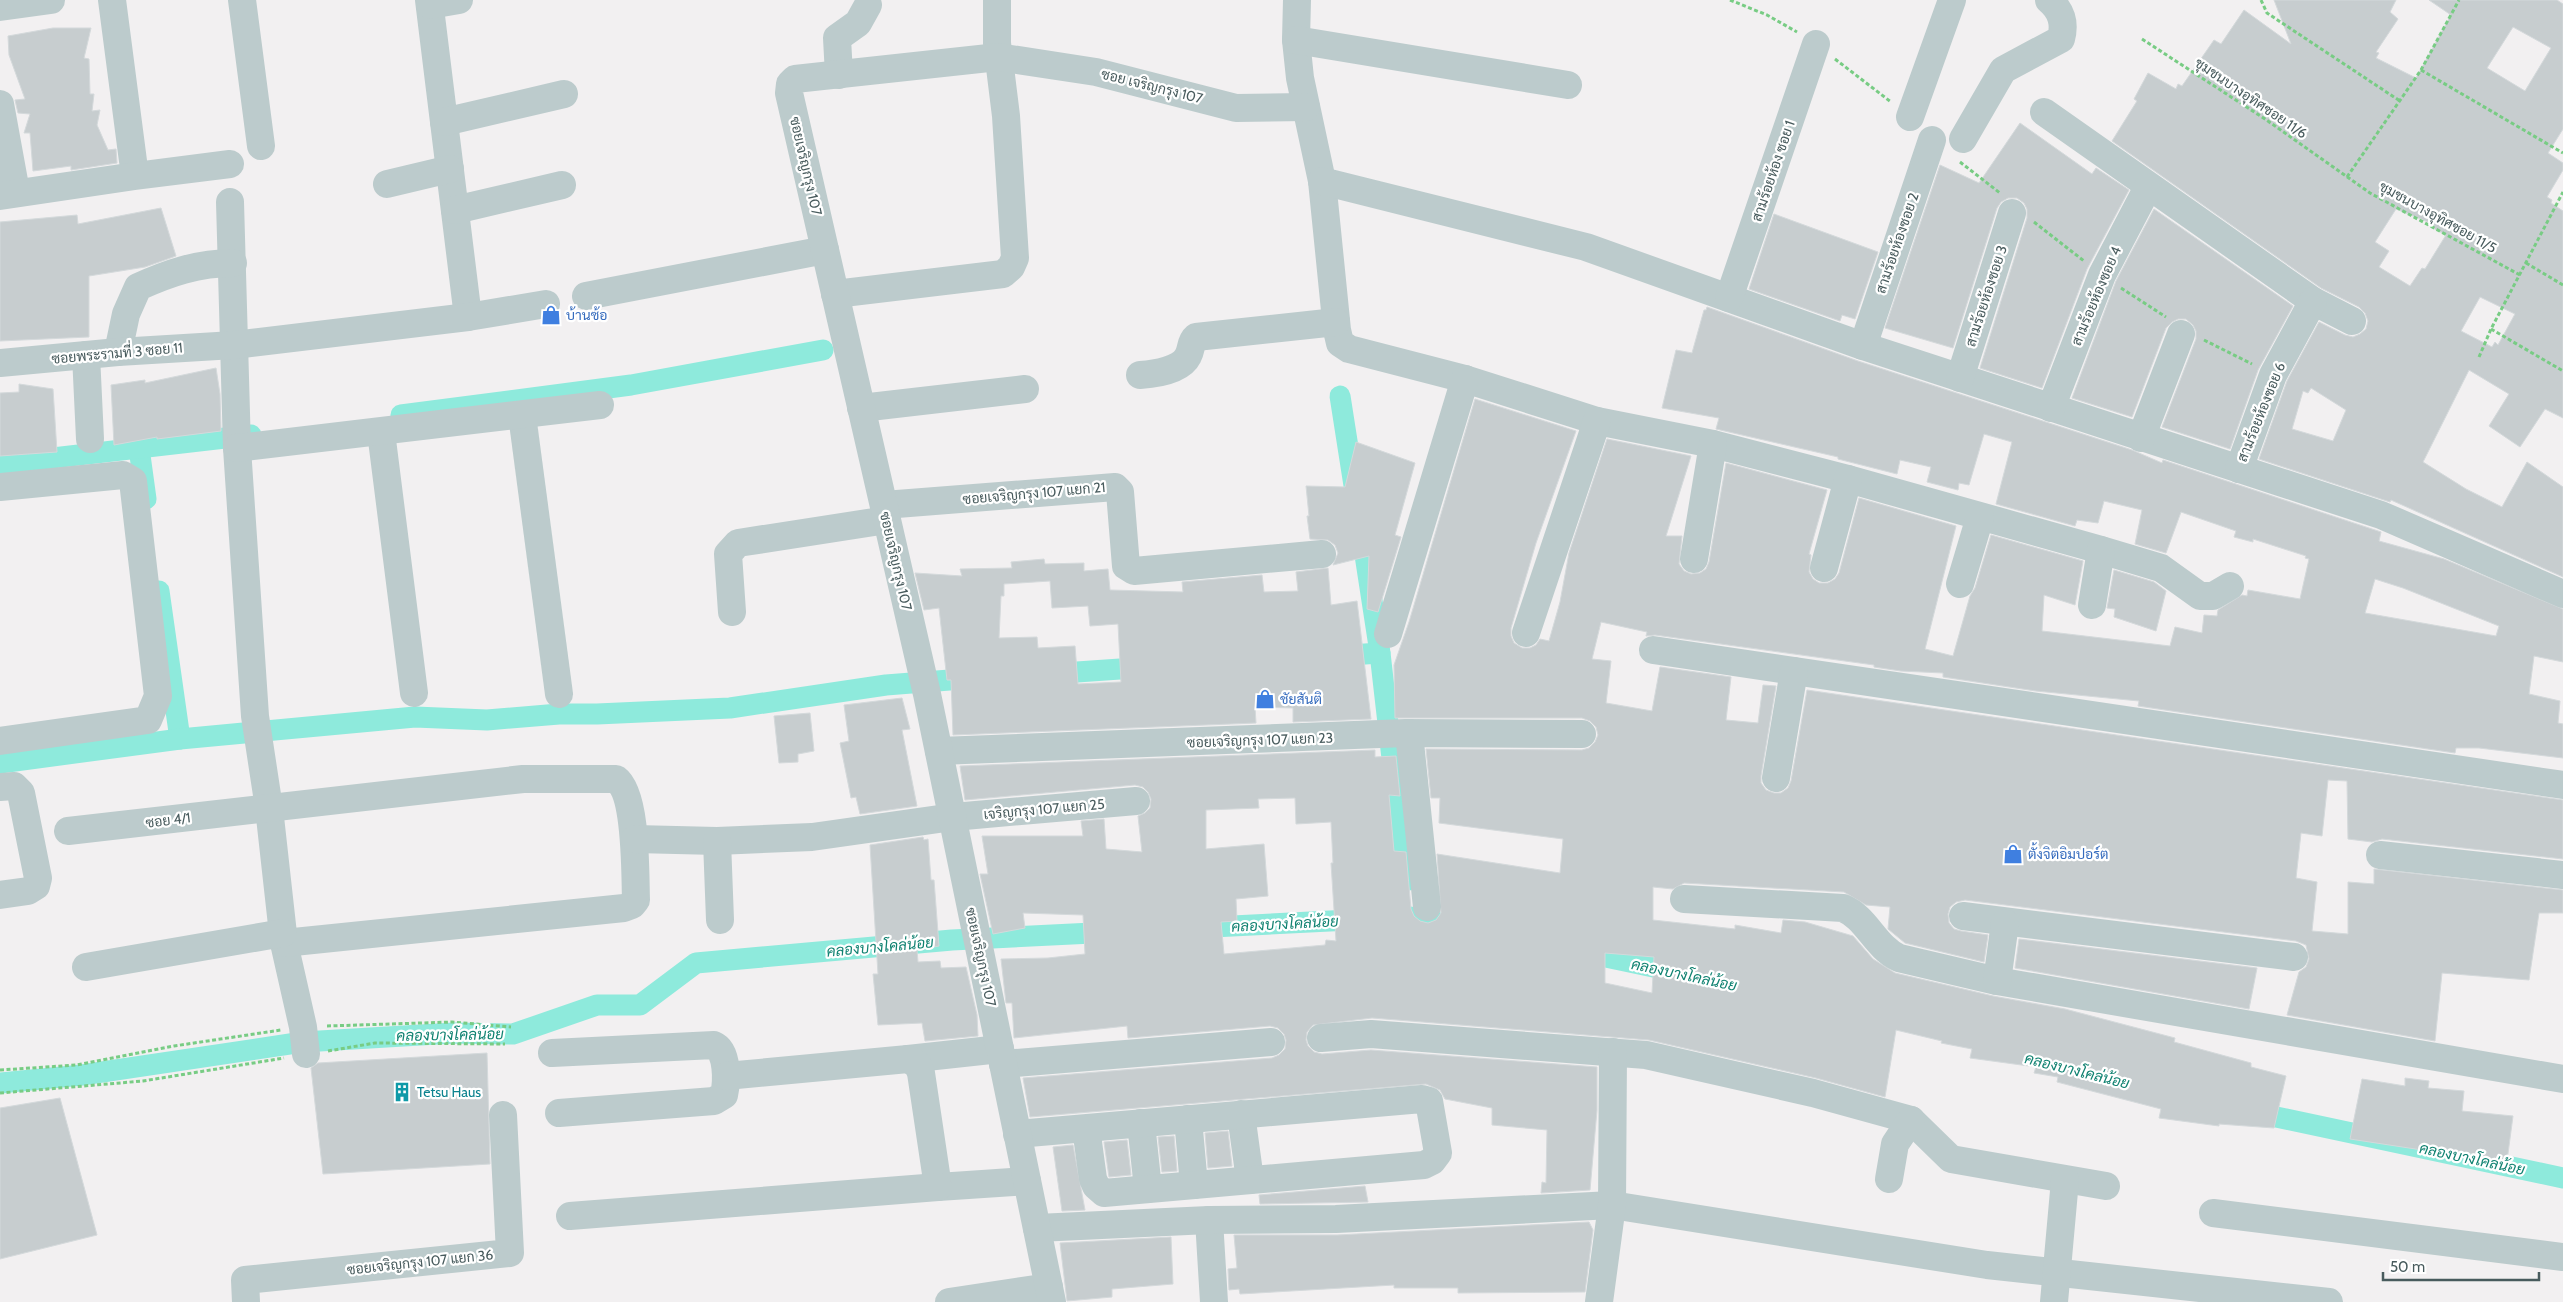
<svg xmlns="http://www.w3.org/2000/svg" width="2563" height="1302" font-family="Cabin,Sarabun,sans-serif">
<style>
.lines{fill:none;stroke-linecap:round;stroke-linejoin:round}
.canal{stroke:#8eeadc;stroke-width:21}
.building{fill:#c7cdcf;stroke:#d4d9db;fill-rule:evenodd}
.path{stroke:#78cc84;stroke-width:3;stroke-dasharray:4 2.5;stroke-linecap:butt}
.minor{stroke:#bccbcc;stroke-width:28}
.labels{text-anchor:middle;stroke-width:4.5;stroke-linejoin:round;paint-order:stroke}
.street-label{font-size:14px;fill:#485b5d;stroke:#fff}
.shop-label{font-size:14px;fill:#366cbe;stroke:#fff;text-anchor:start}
.culture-label{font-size:14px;fill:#0d838f;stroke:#fff;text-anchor:start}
.water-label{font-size:15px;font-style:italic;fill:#108271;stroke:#fff}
</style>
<rect width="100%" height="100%" fill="#f2f0f1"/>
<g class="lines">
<g class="canal">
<path d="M1340,396L1355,492"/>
<path d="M401,415L631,385L823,350"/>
<path d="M139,448L146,499"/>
<path d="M0,464L251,435"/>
<path d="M1361,529L1380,653L1406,881"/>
<path d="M159,591L180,739"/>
<path d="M1335,656L1380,653"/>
<path d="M1048,674L1149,667"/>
<path d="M0,763L180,739L415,717L487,720L559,714H597L730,708L886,685L975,678"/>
<path d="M1193,928L1410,917L1459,927"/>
<path d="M1577,951L1682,973"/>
<path d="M0,1083L82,1075L303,1042L454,1033L513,1034L597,1005H640L696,963L952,940L1113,932"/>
<path d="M2248,1111L2563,1178"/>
</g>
</g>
<g class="building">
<path d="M2274,0H2396L2390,12L2398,19L2376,52L2379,53L2376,58L2416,78L2451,15L2429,0H2557L2563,4V129L2548,153L2563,163V170L2547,197L2552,200L2551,203L2563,211V418L2545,409L2520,447L2489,426L2509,394L2469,370L2423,462L2466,489L2502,507L2527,462L2563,487V577L2391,500L2390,502L2259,459L2287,381L2319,322L2345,335L2353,337L2360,334L2366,329L2368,321L2365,313L2359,307L2321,288L2112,141L2137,101L2134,99L2148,73L2176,89L2178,84L2182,86L2214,40L2221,44L2244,10L2291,44ZM2513,27L2551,48L2525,91L2487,68ZM2396,209L2433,224L2431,227L2446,235L2425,269L2422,268L2410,286L2379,267L2389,251L2375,242ZM2480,297L2515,314L2498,345L2495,342L2492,347L2461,331ZM2311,388L2346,410L2333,441L2292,429L2303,391L2308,393Z"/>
<path d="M53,28H91L84,58L89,59L90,94H94L92,111L100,110L97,125L108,150L116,149L117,163L71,170V166L33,171L30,133H24L30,114L18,113L15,100L25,99L9,55L8,36Z"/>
<path d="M2020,123L2092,174L2096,168L2129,190L2087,269L2042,388L1980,368L2027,218V209L2024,203L2017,198H2008L2001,202L1997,208L1953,348L1885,328L1940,165L1979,183Z"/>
<path d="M161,208L176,256L145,267L89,276V337L0,341V222L77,215L78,224Z"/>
<path d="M2154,209L2293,306L2258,370L2230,449L2162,427L2196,339V331L2193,325L2186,319H2178L2172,322L2166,328L2132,417L2072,398L2116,281Z"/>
<path d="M1774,214L1878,252L1855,319L1842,315L1840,321L1749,289Z"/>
<path d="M1707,307L1858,361L2132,450L2162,463L2163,460L2375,530L2381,532L2379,541L2444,559L2563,609V662L2534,656L2529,694L2560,701L2558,723L2563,724V758L2479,748H2456L2455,753L2138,706L2139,701L2036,691L1943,677V673L1901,671L1874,667V665L1655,635L1646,636L1647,632L1601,622L1592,659L1611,661L1606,703L1652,711L1660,667L1731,677L1726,720L1758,723L1763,685L1776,686L1761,776V783L1766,790L1774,793H1781L1788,788L1791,781L1807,690L2563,800V859L2382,839L2372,842L2348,839L2347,781L2328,780L2322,836L2301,833L2296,878L2317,882L2312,931L2348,934V882L2374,884V869L2563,890V913H2539L2529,980L2442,973L2435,1041L2287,1015L2299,972L2306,967L2309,959L2306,945L2296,941L1965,900L1956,902L1950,907L1948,914L1949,923L1954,929L1961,931L1988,935L1984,962L1905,943L1888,929L1890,907L1866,905L1844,892L1684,883L1673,889L1653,887V920L1735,929V925L1781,933L1783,920L1805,922L1853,936L1873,959L1895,973L1993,996L2065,1009L2175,1038L2174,1042L2251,1063V1067L2286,1076L2274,1128L2219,1124V1126L2159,1118L2161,1109L2057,1082L2058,1077L2034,1073L2036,1067L1970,1058L1972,1049L1941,1043L1942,1041L1896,1030L1885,1097L1816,1078L1649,1040L1372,1018L1313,1025L1307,1032L1306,1040L1308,1046L1314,1052L1322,1054L1371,1050L1597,1067V1110L1590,1190L1541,1193L1542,1182L1546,1183L1547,1130L1492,1125V1108L1445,1099L1440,1090L1426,1084L1030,1117L1023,1078L1272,1058L1279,1055L1285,1049L1286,1040L1284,1034L1278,1028L1270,1026L1128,1038L1127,1026L1014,1038L1012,1003H1006L1001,959L1048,958L1085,954L1083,915L1023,913L1025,928L993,934L980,874H988L982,836H1083L1081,821L1104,819L1106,849L1142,852L1138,816L1145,813L1150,808L1151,799L1148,792L1143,787L1135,785L965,800L960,766L1375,750V757L1396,756L1400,796L1389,795L1394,851L1406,852L1411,909L1414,916L1420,921L1428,923L1436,920L1441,913L1437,854L1560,873L1563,839L1439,823L1440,798H1431L1426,749L1582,750L1589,748L1595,742L1598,735L1596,727L1590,721L1582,718H1395L1394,665L1409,622L1475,399L1576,431L1536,543L1511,628V636L1514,643L1522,648H1530L1536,645L1540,639L1549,641L1560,602L1569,553L1607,439L1691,456L1666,536H1682L1679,564L1684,571L1691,574L1700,573L1706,569L1709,562L1726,463L1827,490L1809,554L1811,555L1809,572L1813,579L1819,583H1828L1835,579L1839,573L1859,498L1956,526L1925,649L1953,656L1970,596L1975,588L1991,535L2083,561L2075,605L2044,595L2042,631L2170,646L2175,627L2202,633L2204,615L2217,616L2218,610L2242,595L2247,596L2248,590L2300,599L2309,559L2305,558L2306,556L2253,539V542L2234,537L2236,531L2181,512L2166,553L2135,544L2142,510L2104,501L2098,523L2077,520L2075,526L1996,504L2012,442L1984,434L1969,485L1959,483L1958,490L1927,482L1931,467L1900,460L1897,474L1838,459V457L1716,429L1719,418L1662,408L1676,350L1692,353L1704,310H1706ZM2375,579L2403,588L2499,626L2496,636L2365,613ZM1295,798L1296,824L1331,822L1333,863H1331L1336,941L1326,940L1325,945L1224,954L1221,922L1237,921L1236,899L1268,896L1264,844L1206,849V810L1259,808L1258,799ZM1605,953L1654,957L1652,993L1605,983Z"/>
<path d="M216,368L220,394L221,431L157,439V437L114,445L111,385L145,380V383Z"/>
<path d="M19,384L53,389L57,452L0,456V393L19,392Z"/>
<path d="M1356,442L1415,463L1395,535L1401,537L1378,612L1367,609L1369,556L1333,565L1338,553L1335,545L1328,540L1310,539L1307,516H1309L1306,486L1345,487Z"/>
<path d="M1044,559L1045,564L1084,563V571L1108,569L1110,590L1183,592L1182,582L1262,575L1264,592L1298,591L1296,572L1328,568L1331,605L1357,601L1371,719L1293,722V708L1255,707L1256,723L953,735L951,680H947L939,608L924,610L915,573L962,576L960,569L1012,568L1011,562ZM1050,581L1052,608L1088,606L1090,626L1118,624L1121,682L1078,684L1075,646L1038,648L1037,637L999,638L1001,596H1004V584Z"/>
<path d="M2114,570L2154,582L2166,591L2156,631L2114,617L2115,609L2107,608Z"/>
<path d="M902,698L910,729L902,730L917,806L860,814L856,797L851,798L840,743L849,741L844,705Z"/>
<path d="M810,713L814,751L798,754V762L779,763L774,716Z"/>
<path d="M923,837L924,840L928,839L931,880H934L939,946L917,950L918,962L940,961L941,968L966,967L977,1015L978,1036L925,1041L922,1023L878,1025L873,974H878L870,845Z"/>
<path d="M2019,939L2257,968L2249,1009L2015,968Z"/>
<path d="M487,1053L490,1164L323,1174L311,1068L318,1063Z"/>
<path d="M2405,1078L2429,1081L2428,1088L2464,1091L2462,1111L2513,1116L2507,1161L2476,1157V1154L2422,1150L2350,1139L2362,1079L2405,1086Z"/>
<path d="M60,1098L97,1235L0,1259V1108Z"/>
<path d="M1228,1131L1232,1166L1208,1168L1205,1133Z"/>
<path d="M1174,1136L1177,1171L1162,1172L1158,1137Z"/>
<path d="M1127,1140L1131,1175L1109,1177L1104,1142Z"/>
<path d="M1073,1145L1085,1210L1062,1211L1053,1147Z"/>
<path d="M1365,1186L1368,1202L1260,1204L1259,1195Z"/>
<path d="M1589,1222L1593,1230L1585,1292L1458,1293V1288H1394V1285L1240,1294L1239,1289L1229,1290L1228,1269L1237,1268L1234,1235H1337Z"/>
<path d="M1171,1237L1173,1284L1112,1289V1297L1067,1301L1060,1243Z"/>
</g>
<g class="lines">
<g class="path">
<path d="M1730,0L1767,15L1797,32"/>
<path d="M2261,0L2267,13L2400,101"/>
<path d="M2142,39L2265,119L2370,193L2520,275"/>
<path d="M1835,59L1891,102"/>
<path d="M2421,70L2563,153"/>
<path d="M1960,162L2000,193"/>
<path d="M2347,177L2421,70L2459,0"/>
<path d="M2034,222L2084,261"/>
<path d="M2526,263L2563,285"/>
<path d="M2121,288L2166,317"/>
<path d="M2491,329L2563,371"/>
<path d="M2204,340L2252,364"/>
<path d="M2479,357L2491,329L2563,192"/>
<path d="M327,1026L452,1022L511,1027"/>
<path d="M328,1051L375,1043L505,1044"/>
<path d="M0,1070L77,1065L174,1046L281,1030"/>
<path d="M0,1093L143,1081L284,1058"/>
</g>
<g class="minor">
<path d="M112,0L133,161"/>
<path d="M242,0L261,146"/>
<path d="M429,0L468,317"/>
<path d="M1297,0L1296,40L1300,78L1322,181L1337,330L1340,343L1349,349L1465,379L1597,421L1713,444L1848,479L2101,550L2161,568L2200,596H2213L2230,586"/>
<path d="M430,5L459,0"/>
<path d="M0,7L51,0"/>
<path d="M1296,40L1568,85"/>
<path d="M839,75L837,38L858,23L868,5"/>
<path d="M0,104L14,181"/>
<path d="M2044,112L2313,301L2352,321"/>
<path d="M1910,117L1952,0"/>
<path d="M444,122L564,94"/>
<path d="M1963,139L2003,70L2061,39C2065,24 2062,11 2049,0"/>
<path d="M1322,181L1586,247L1863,346L2381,515L2563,594"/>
<path d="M387,184L450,169"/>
<path d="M0,196L135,176L230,164"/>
<path d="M230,202L237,448L255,716L269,808L284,943L303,1027L306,1054"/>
<path d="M455,210L562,185"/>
<path d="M835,294L1003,274L1011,267L1015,258L1006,116L997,43V0"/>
<path d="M586,296L825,250"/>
<path d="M1729,298L1816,44"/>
<path d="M1863,346L1932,140"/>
<path d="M118,352L126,314L138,287C169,273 198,263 233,263"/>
<path d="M86,355L90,439"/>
<path d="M0,363L118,352L234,345L468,317L546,304"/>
<path d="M1140,375C1155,374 1181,370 1188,356C1192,349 1190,342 1196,337L1336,322"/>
<path d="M1960,378L2012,213"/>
<path d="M861,408L1025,389"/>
<path d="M2051,408L2102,275L2148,187"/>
<path d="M522,415L559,694"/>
<path d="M381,432L414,693"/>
<path d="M2141,438L2181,334"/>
<path d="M237,448L600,405"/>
<path d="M2239,469L2273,375L2313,301"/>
<path d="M0,487L123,475L133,481L158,696L148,720L0,741"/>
<path d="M884,505L1115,487L1120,492L1126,566L1134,571L1322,554"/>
<path d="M1694,559L1713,444"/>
<path d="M1824,568L1848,479"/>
<path d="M1960,584L1980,517"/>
<path d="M2092,605L2101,550"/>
<path d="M732,612L728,554L738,543L887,520"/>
<path d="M1526,633L1597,421"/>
<path d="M1388,634L1465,379"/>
<path d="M1653,650L2563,785"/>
<path d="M1409,733L1427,907"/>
<path d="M939,751L1406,733L1582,734"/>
<path d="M1776,778L1794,671"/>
<path d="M0,787L14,786L21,793L38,878L36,886L28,891L0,895"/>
<path d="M68,831L523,779H616C637,794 635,874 636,900L632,905L624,908L284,943"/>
<path d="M635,839L717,841L812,837L953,817L1136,801"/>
<path d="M717,841L720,920"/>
<path d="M2380,855L2563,875"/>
<path d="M1684,899L1843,908C1867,918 1875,947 1899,958L1997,981L2563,1079"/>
<path d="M1963,916L2294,957"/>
<path d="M86,967L283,933"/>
<path d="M1997,981L2005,923"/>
<path d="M1321,1038L1371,1034L1646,1055L1813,1093L1911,1120L1951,1159L2106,1186"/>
<path d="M552,1053L714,1045C728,1051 727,1082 724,1095L714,1101L559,1113"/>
<path d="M908,1059L1000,1049"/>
<path d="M1003,1064L1271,1042"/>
<path d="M726,1076L908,1059L918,1065L921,1073L938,1187L1027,1181"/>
<path d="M1241,1114L1250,1180"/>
<path d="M1188,1119L1194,1185"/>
<path d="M1141,1123L1148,1189"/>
<path d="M1017,1134L1422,1099L1429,1101L1438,1153L1432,1161L1424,1165L1104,1193L1096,1186L1093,1179L1086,1128"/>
<path d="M1889,1179L1895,1144L1911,1120"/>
<path d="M2213,1213L2563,1257"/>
<path d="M570,1216L938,1187"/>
<path d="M1209,1220L1214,1302"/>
<path d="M1037,1228L1209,1220L1336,1219L1612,1205L1987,1265L2329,1302"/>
<path d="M246,1302L245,1280L510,1253L503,1115"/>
<path d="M949,1302L1049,1287"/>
<path d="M1052,1302L927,694L789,93L790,84L795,79L998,57L1096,72L1236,108L1306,107"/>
<path d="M1599,1302L1612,1205L1613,1052"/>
<path d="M2054,1302L2065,1180"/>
</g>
</g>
<defs>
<symbol id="shop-bare" viewBox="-9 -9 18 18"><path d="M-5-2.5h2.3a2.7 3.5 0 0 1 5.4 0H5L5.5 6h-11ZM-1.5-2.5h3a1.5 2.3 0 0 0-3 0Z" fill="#3f7fe0" stroke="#fff" stroke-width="2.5" paint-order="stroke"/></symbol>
<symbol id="building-bare" viewBox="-9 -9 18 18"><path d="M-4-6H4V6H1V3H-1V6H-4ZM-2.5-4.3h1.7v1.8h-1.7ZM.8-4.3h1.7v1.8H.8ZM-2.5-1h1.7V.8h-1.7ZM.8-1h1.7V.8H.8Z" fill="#0f9aa8" stroke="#fff" stroke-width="2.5" paint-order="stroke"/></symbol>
</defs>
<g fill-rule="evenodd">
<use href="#shop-bare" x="537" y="301" width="28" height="28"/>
<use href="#shop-bare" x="1251" y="685" width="28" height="28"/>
<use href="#shop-bare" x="1999" y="840" width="28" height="28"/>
<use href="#building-bare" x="388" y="1078" width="28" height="28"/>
</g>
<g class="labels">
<g class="street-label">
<text transform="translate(1152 86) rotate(14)" y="5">ซอย เจริญกรุง 107</text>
<text transform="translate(2251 98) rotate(34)" y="5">ชุมชนบางอุทิศซอย 11/6</text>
<text transform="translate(806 166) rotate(77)" y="5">ซอยเจริญกรุง 107</text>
<text transform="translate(1773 171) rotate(-71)" y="5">สามร้อยห้อง ซอย 1</text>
<text transform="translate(2438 217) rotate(29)" y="5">ชุมชนบางอุทิศซอย 11/5</text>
<text transform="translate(1897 243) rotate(-71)" y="5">สามร้อยห้องซอย 2</text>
<text transform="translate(1986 296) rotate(-72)" y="5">สามร้อยห้องซอย 3</text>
<text transform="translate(2096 296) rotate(-67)" y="5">สามร้อยห้องซอย 4</text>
<text transform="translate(117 353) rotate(-5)" y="5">ซอยพระรามที่ 3 ซอย 11</text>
<text transform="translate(2261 412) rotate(-68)" y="5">สามร้อยห้องซอย 6</text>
<text transform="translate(1034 493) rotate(-5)" y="5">ซอยเจริญกรุง 107 แยก 21</text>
<text transform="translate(896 561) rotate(77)" y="5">ซอยเจริญกรุง 107</text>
<text transform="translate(1260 740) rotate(-2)" y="5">ซอยเจริญกรุง 107 แยก 23</text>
<text transform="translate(1044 809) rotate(-5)" y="5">เจริญกรุง 107 แยก 25</text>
<text transform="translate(168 820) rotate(-7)" y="5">ซอย 4/1</text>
<text transform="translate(981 957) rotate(78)" y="5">ซอยเจริญกรุง 107</text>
<text transform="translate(420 1262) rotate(-6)" y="5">ซอยเจริญกรุง 107 แยก 36</text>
</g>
<g class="shop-label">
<text x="566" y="320">บ้านซ้อ</text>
<text x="1280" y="704">ชัยสันติ</text>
<text x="2028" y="859">ตั้งจิตอิมปอร์ต</text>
</g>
<g class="culture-label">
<text x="417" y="1097">Tetsu Haus</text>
</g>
<g class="water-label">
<text transform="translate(1285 924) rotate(-3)" y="5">คลองบางโคล่น้อย</text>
<text transform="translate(880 947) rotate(-5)" y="5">คลองบางโคล่น้อย</text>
<text transform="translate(1684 975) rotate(12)" y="5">คลองบางโคล่น้อย</text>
<text transform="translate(450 1035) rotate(-1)" y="5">คลองบางโคล่น้อย</text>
<text transform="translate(2077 1071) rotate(14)" y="5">คลองบางโคล่น้อย</text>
<text transform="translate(2472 1159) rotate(12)" y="5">คลองบางโคล่น้อย</text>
</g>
</g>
<path d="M2383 1272v8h156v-8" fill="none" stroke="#485b5d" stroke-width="2.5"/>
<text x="2390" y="1272" font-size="15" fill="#485b5d" stroke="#ffffff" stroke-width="4" paint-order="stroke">50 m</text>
</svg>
